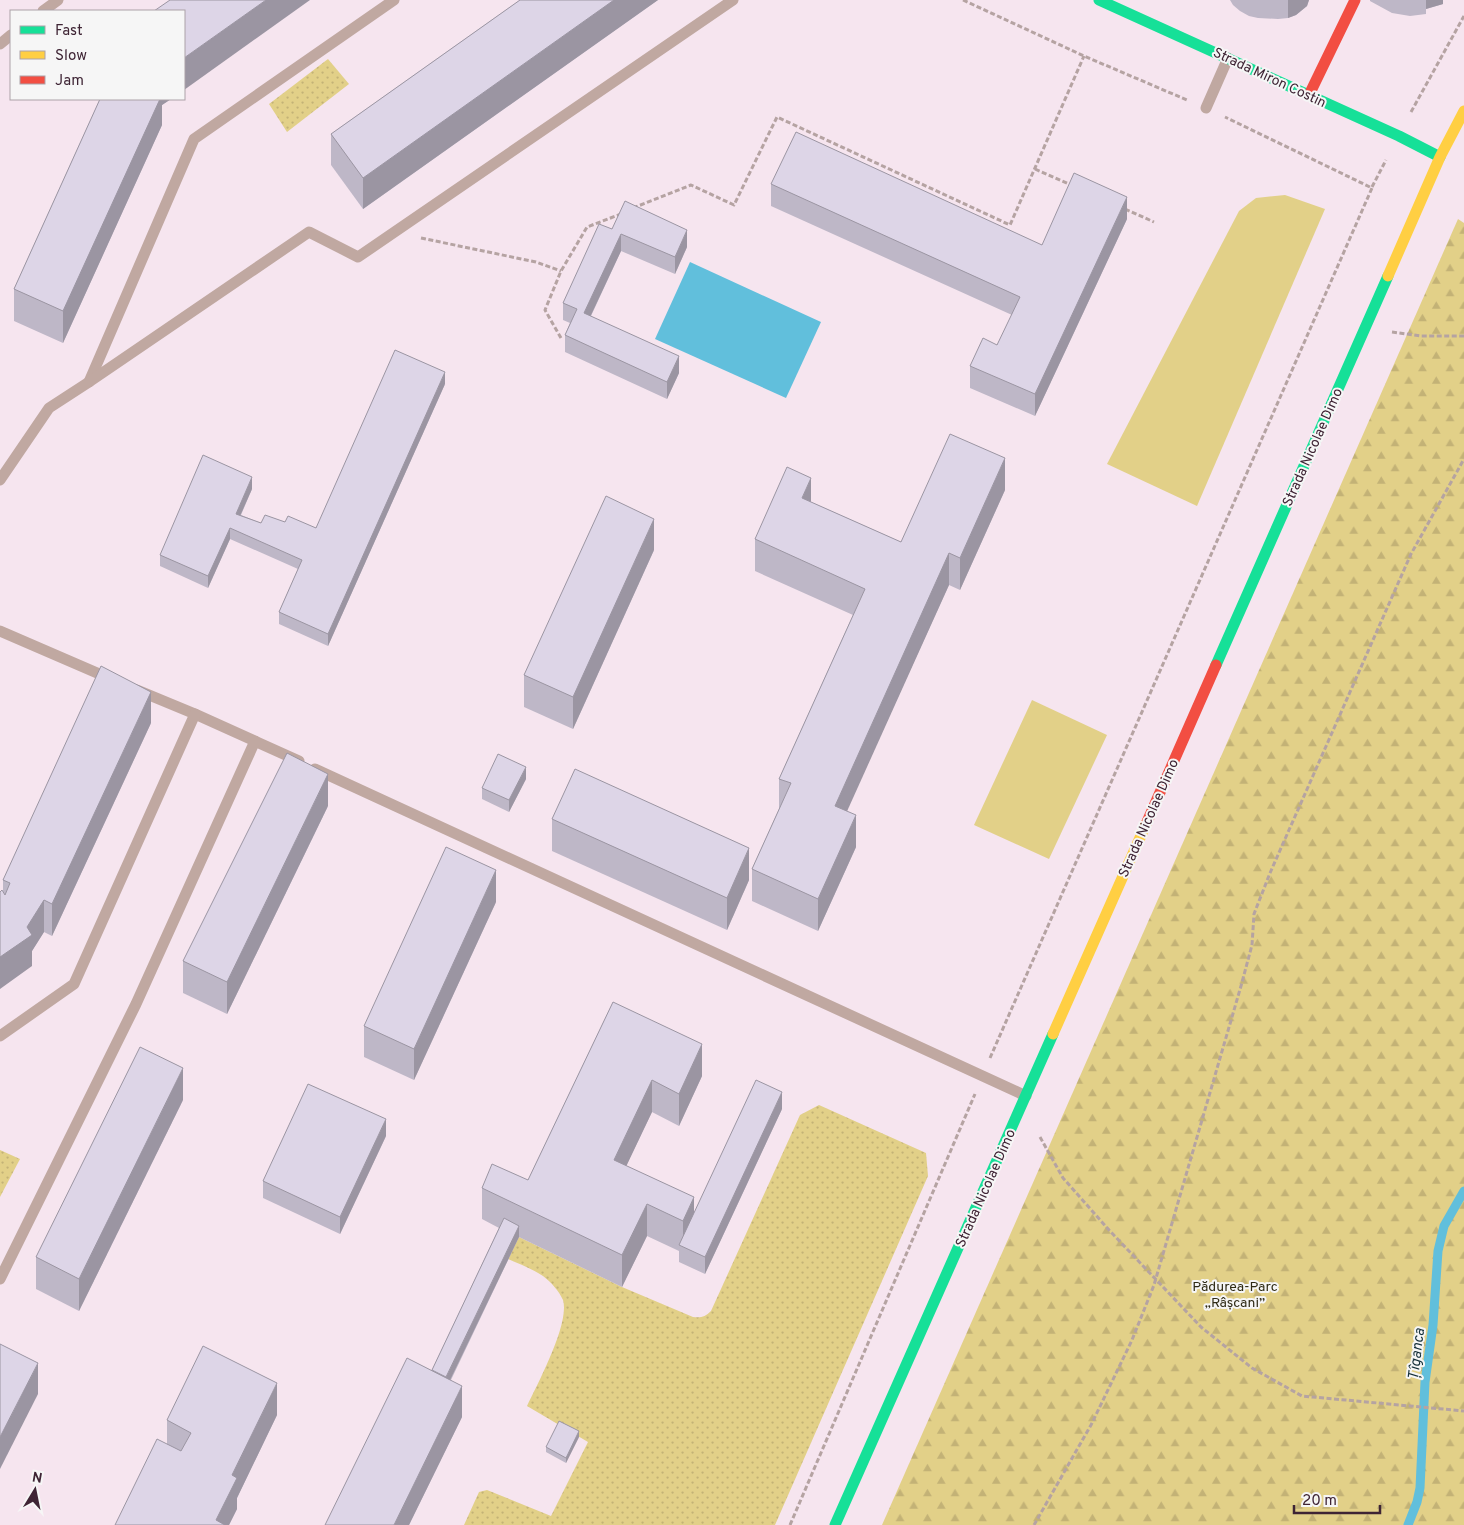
<svg xmlns="http://www.w3.org/2000/svg" width="1464" height="1525" font-family="Overpass,sans-serif">
<style>
.grass{fill:url(#grass-dots)}
.forest{fill:url(#forest-firs)}
.pitch{fill:#e2d088}
.water{fill:#61bfdc}
.lines{fill:none;stroke-linecap:round;stroke-linejoin:round}
.stream{stroke:#61bfdc;stroke-width:9}
.path{stroke:#b5a3a2;stroke-width:3;stroke-dasharray:5 2.5;stroke-linecap:butt}
.lane{stroke:#c0a8a1;stroke-width:11}
.fast{stroke:#16e098;stroke-width:11}
.slow{stroke:#ffcf43;stroke-width:11}
.jam{stroke:#f24e42;stroke-width:11}
.wall{fill:#beb7c7}
.shaded-wall{fill:#9b95a2}
.building{fill:#ddd5e7;stroke:#9b95a2}
.labels{text-anchor:middle;stroke-width:4;stroke-linejoin:round;paint-order:stroke}
.street-label{font-size:14px;fill:#3e2434;stroke:#f6f6f6}
.park-label{font-size:14px;fill:#2f2b15;stroke:#f6f6f6}
.water-label{font-size:15px;font-style:italic;fill:#153039;stroke:#f6f6f6}
</style>
<defs>
<pattern id="grass-dots" width="8" height="8" patternUnits="userSpaceOnUse" patternTransform="scale(1.25)"><rect width="8" height="8" fill="#e2d088"/><path d="M2 2h.1M6 6h.1" fill="none" stroke="#c3b276" stroke-width="1.8" stroke-linecap="round"/></pattern>
<pattern id="forest-firs" width="22" height="20" patternUnits="userSpaceOnUse" patternTransform="scale(1.25)"><rect width="22" height="20" fill="#e2d088"/><path d="M5 1l3.5 6h-7zM16 11l3.5 6h-7z" fill="#c3b276"/></pattern>
</defs>
<rect width="100%" height="100%" fill="#f6e5ef"/>
<g class="grass">
<path d="M328,59L349,84L287,132L269,104Z"/>
<path d="M819,1105L926,1153L928,1176L775,1525H464L479,1492L487,1490L551,1516L588,1442L527,1406C538,1383 570,1323 563,1300C559,1291 551,1282 543,1276C533,1269 519,1264 508,1259L519,1237L622,1287L693,1317C701,1318 705,1317 711,1311L800,1115Z"/>
<path d="M0,1150L20,1159L0,1197Z"/>
</g>
<path class="forest" d="M1458,219L1464,223V1525H882Z"/>
<g class="pitch">
<path d="M1285,195L1325,209L1197,506L1107,464L1239,211L1256,198Z"/>
<path d="M1032,700L1107,735L1049,859L974,825Z"/>
</g>
<path class="water" d="M690,262L821,322L786,398L655,339Z"/>
<g class="lines">
<path class="stream" d="M1408,1525L1417,1502L1420,1488L1425,1382L1433,1325L1438,1251L1444,1226L1464,1191"/>
<g class="path">
<path d="M963,0L1084,56L1187,100"/>
<path d="M1411,112L1464,16"/>
<path d="M1035,169L1071,185"/>
<path d="M1372,187L1386,160"/>
<path d="M633,208L691,185L734,205L777,117L1010,225L1084,56"/>
<path d="M1125,209L1154,222"/>
<path d="M421,238L536,262L561,271"/>
<path d="M1392,332L1421,336H1464"/>
<path d="M561,338L545,310L561,271L587,227L621,214"/>
<path d="M990,1058L1372,188L1225,117"/>
<path d="M1040,1137L1063,1178L1109,1230L1201,1327L1252,1368L1302,1396L1464,1411"/>
<path d="M790,1525L975,1094"/>
<path d="M1034,1525L1091,1425L1132,1340L1154,1285L1241,986L1252,945L1254,914L1270,873L1411,554L1464,459"/>
</g>
<g class="lane">
<path d="M43,11L58,0"/>
<path d="M0,44L11,35"/>
<path d="M1206,108L1228,58"/>
<path d="M89,382L194,139L394,0"/>
<path d="M0,480L49,408L89,382L309,232L358,257L733,0"/>
<path d="M0,631L111,679"/>
<path d="M137,690L195,714L299,761"/>
<path d="M315,769L1026,1096"/>
<path d="M0,1036L74,984L195,714"/>
<path d="M0,1279L136,1004L255,741"/>
</g>
<g class="fast">
<path d="M1099,0L1399,136L1440,157"/>
<path d="M1216,665L1388,276"/>
<path d="M835,1525L1053,1034"/>
</g>
<g class="slow">
<path d="M1388,276L1440,157L1464,111"/>
<path d="M1053,1034L1147,822"/>
</g>
<g class="jam">
<path d="M1309,95L1355,0"/>
<path d="M1147,822L1216,665"/>
</g>
</g>
<g class="wall">
<path d="M520,0H658L363,209L331,165V134Z"/>
<path d="M1230,0H1309L1307,6L1296,15L1288,18L1278,19L1258,18L1249,16L1240,11L1233,5Z"/>
<path d="M1370,0H1443V4L1426,9V14L1410,16L1392,13L1370,1Z"/>
<path d="M100,99H171L162,105V125L63,343L14,321V289Z"/>
<path d="M771,184L1042,245L1127,219L1035,416L970,388V366L997,345L1012,315L771,206Z"/>
<path d="M612,229L687,247L675,274L621,251L591,316L679,373L667,399L565,352V335L570,323L563,320V303Z"/>
<path d="M445,384L328,646L279,624V612L298,569L230,539L208,588L160,566V555L252,489L241,515L261,523L285,522L316,528Z"/>
<path d="M1005,490L960,590L949,585L846,811L856,847L818,931L752,901V869L779,809V779L853,615L755,571V539L811,502L901,542Z"/>
<path d="M654,550L573,729L524,707V675Z"/>
<path d="M151,723L52,936L44,932L32,951V966L3,892V880Z"/>
<path d="M526,779L509,812L482,799V788Z"/>
<path d="M328,806L227,1014L183,993V961Z"/>
<path d="M552,819L749,880L727,930L552,851Z"/>
<path d="M496,902L414,1080L364,1057V1026Z"/>
<path d="M613,1002L702,1076L679,1126L652,1112L626,1166L694,1213L782,1109L705,1274L679,1262V1251L647,1236L622,1287L519,1237L451,1380L462,1417L409,1525H325L432,1370L499,1228L482,1219V1188L528,1180Z"/>
<path d="M183,1100L79,1311L36,1289V1257Z"/>
<path d="M386,1136L340,1234L263,1198V1181Z"/>
<path d="M277,1415L237,1498V1509L229,1525H115L167,1444V1420Z"/>
<path d="M579,1437L566,1463L546,1452V1447Z"/>
</g>
<g class="shaded-wall">
<path d="M266,0H310L184,90V58Z"/>
<path d="M614,0H658L363,209V178Z"/>
<path d="M1288,0H1309L1307,6L1296,15L1288,18Z"/>
<path d="M1426,0H1443V4L1426,9Z"/>
<path d="M153,99H171L162,105V125L63,343V311Z"/>
<path d="M1127,197V219L1035,416V394Z"/>
<path d="M687,230V247L675,274V257Z"/>
<path d="M621,234V251L584,330V313Z"/>
<path d="M679,356V373L667,399V382Z"/>
<path d="M445,372V384L328,646V634Z"/>
<path d="M1005,458V490L960,590V558Z"/>
<path d="M252,477V489L236,525V514Z"/>
<path d="M811,478V510L802,498Z"/>
<path d="M654,519V550L573,729V697Z"/>
<path d="M230,528V539L208,588V576Z"/>
<path d="M949,553V585L835,838V806Z"/>
<path d="M151,692V723L52,936V904Z"/>
<path d="M526,767V779L509,812V800Z"/>
<path d="M328,774V806L227,1014V982Z"/>
<path d="M856,815V847L818,931V899Z"/>
<path d="M749,848V880L727,930V898Z"/>
<path d="M496,870V902L414,1080V1049Z"/>
<path d="M44,900V932L32,951V966L0,989V957L27,927Z"/>
<path d="M702,1044V1076L679,1126V1094Z"/>
<path d="M183,1068V1100L79,1311V1279Z"/>
<path d="M652,1080V1112L614,1192V1160Z"/>
<path d="M782,1092V1109L705,1274V1257Z"/>
<path d="M386,1119V1136L340,1234V1217Z"/>
<path d="M694,1197V1229L683,1247V1221Z"/>
<path d="M647,1204V1236L622,1287V1255Z"/>
<path d="M519,1226V1237L438,1405V1394Z"/>
<path d="M38,1363V1394L0,1469V1437Z"/>
<path d="M277,1383V1415L237,1498V1509L229,1525H216V1520L232,1475Z"/>
<path d="M462,1386V1417L409,1525H394Z"/>
<path d="M579,1431V1437L566,1463V1458Z"/>
</g>
<g class="building">
<path d="M170,0H266L184,58V11H154Z"/>
<path d="M520,0H614L363,178L331,134Z"/>
<path d="M100,99H160L63,311L14,289Z"/>
<path d="M796,132L1042,245L1074,173L1127,197L1035,394L970,366L983,338L997,345L1020,297L771,184Z"/>
<path d="M625,201L687,230L675,257L621,234L584,313L679,356L667,382L565,335L577,309L563,303L599,224L612,229Z"/>
<path d="M395,350L445,372L328,634L279,612L302,560L230,528L208,576L160,555L203,455L252,477L236,514L261,523L265,515L285,522L288,516L316,528Z"/>
<path d="M950,434L1005,458L960,558L949,553L835,806L856,815L818,899L752,869L791,783L779,779L865,589L755,539L787,467L811,478L802,498L901,542Z"/>
<path d="M606,496L654,519L573,697L524,675Z"/>
<path d="M101,666L151,692L52,904L44,900L27,927L32,935L0,957V892L2,890L5,895L10,883L3,880Z"/>
<path d="M287,753L328,774L227,982L183,961Z"/>
<path d="M498,754L526,767L509,800L482,788Z"/>
<path d="M575,769L749,848L727,898L552,819Z"/>
<path d="M446,847L496,870L414,1049L364,1026Z"/>
<path d="M613,1002L702,1044L679,1094L652,1080L614,1160L694,1197L683,1221L647,1204L622,1255L482,1188L492,1164L528,1180Z"/>
<path d="M140,1047L183,1068L79,1279L36,1257Z"/>
<path d="M756,1080L782,1092L705,1257L679,1245Z"/>
<path d="M308,1084L386,1119L340,1217L263,1181Z"/>
<path d="M504,1218L519,1226L446,1377L432,1370Z"/>
<path d="M0,1344L38,1363L0,1437Z"/>
<path d="M203,1346L277,1383L232,1475L237,1478L216,1520L225,1525H115L157,1439L181,1451L191,1433L167,1420Z"/>
<path d="M407,1358L462,1386L394,1525H325Z"/>
<path d="M559,1421L579,1431L566,1458L546,1447Z"/>
</g>
<g class="labels">
<g class="street-label">
<text transform="translate(1270 77) rotate(25)" y="5">Strada Miron Costin</text>
<text transform="translate(1312 447) rotate(-66)" y="5">Strada Nicolae Dimo</text>
<text transform="translate(1148 818) rotate(-66)" y="5">Strada Nicolae Dimo</text>
<text transform="translate(985 1188) rotate(-66)" y="5">Strada Nicolae Dimo</text>
</g>
<g class="park-label">
<text x="1235" y="1291">Pădurea-Parc<tspan x="1235" dy="16">„Râșcani”</tspan></text>
</g>
<g class="water-label">
<text transform="translate(1416 1354) rotate(-83)" y="5">Țîganca</text>
</g>
</g>
<rect x="10" y="10" width="175" height="90" fill="#f6f6f6" stroke="#aca2a8"/>
<rect x="20" y="26" width="25" height="8" fill="#16e098" stroke="#aca2a8"/>
<text x="55" y="35" font-size="15" fill="#3e2434">Fast</text>
<rect x="20" y="51" width="25" height="8" fill="#ffcf43" stroke="#aca2a8"/>
<text x="55" y="60" font-size="15" fill="#3e2434">Slow</text>
<rect x="20" y="76" width="25" height="8" fill="#f24e42" stroke="#aca2a8"/>
<text x="55" y="85" font-size="15" fill="#3e2434">Jam</text>
<g transform="translate(35 1490) rotate(10)" stroke="#f6f6f6" stroke-width="4" paint-order="stroke">
<path d="M0-4L9 19L0 12L-9 19Z" fill="#3e2434"/>
<text y="-8" font-size="14" font-weight="bold" text-anchor="middle" fill="#3e2434">N</text>
</g>
<path d="M1294 1505v8h86v-8" fill="none" stroke="#3e2434" stroke-width="2.5"/>
<text x="1302" y="1505" font-size="15" fill="#3e2434" stroke="#f6f6f6" stroke-width="4" paint-order="stroke">20 m</text>
</svg>
